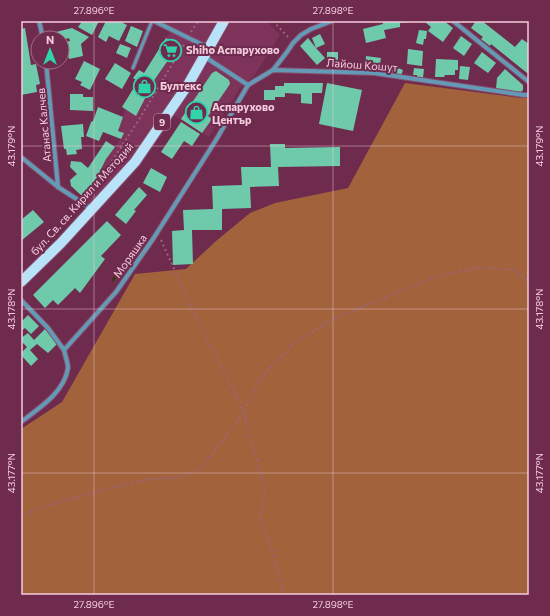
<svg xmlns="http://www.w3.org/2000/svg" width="550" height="616" font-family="Commissioner,sans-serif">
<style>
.built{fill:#7d335a}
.forest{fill:#a1623c}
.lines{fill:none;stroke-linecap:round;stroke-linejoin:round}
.stream{stroke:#383911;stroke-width:3}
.building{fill:#6fcaac}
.service-casing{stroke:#894b6b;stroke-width:5}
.minor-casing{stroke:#894b6b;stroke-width:6}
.primary-casing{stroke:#894b6b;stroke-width:12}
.path{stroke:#9d6380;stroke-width:2;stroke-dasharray:2 3;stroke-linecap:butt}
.service{stroke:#639ab5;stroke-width:3}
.minor{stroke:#639ab5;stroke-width:4}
.primary{stroke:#b8e3f9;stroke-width:10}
.ticks{fill:none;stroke:#f5ccdd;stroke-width:1;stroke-opacity:0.45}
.labels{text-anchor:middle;stroke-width:4;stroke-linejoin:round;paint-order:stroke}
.shield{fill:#6e2b4e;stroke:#cc9cb2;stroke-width:1}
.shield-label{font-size:10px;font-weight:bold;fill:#f5ccdd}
.poi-label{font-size:11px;font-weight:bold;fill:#f5ccdd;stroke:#6e2b4e;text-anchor:start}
.street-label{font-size:11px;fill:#f5ccdd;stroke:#6e2b4e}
.neatline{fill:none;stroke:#f5ccdd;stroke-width:1.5}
.ticks-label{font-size:10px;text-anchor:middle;fill:#f5ccdd}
</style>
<rect width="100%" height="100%" fill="#6e2b4e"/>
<path class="built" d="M154,21H267L280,35L254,76L240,88L209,137L165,110L131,161L91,204L82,196L95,181L106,159L121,139L124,133L118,131L125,109L136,115L155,79L178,46L166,38L172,30Z"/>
<path class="forest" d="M405,83L521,98H529V595H21V429L62,402L135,274L186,269L216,241L250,213L275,203L348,188Z"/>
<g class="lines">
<path class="stream" d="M113,280L140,239"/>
</g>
<g class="building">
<path d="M78,21H99L92,35L78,27L81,23Z"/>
<path d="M106,21H119L127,25L119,41L109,36L106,42L98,37Z"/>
<path d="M383,21H412V22L400,23V27L384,30L386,38L366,43L363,29L383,24Z"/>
<path d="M425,21H444L453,28L443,42L428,31L431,27L425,22Z"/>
<path d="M476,21H482L515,47L522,39L529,44V71L527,73L491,44L490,46L481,39L483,37L471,28Z"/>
<path d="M131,26L143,31L137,47L125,41Z"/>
<path d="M25,28L31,65L36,64L40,84L36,85L37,92L21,95V29Z"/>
<path d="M72,28L89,37L81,44L83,56L69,59L65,42L70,41L69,38L62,40V38H57L56,32Z"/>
<path d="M419,30L427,31L426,39H424L423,45L416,43Z"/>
<path d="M320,34L325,44L316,48L325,58L317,65L300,46L308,38L316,48L312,38Z"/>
<path d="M461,36L472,44L464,56L453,48Z"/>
<path d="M166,38L178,46L155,79L136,116L122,107L138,81L133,78L139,70L144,73Z"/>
<path d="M120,44L131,48L127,58L116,53Z"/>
<path d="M408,49L423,51L422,66L407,64Z"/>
<path d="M327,52H338V61H340L341,64H327Z"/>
<path d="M482,52L496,63L488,73L474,63Z"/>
<path d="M366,56L381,58L379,70L365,68Z"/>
<path d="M436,59L458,60V70H455V75H445L444,77H435Z"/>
<path d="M84,61L100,69L90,90L80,85L82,82L75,79Z"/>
<path d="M115,63L131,73L122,89L105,79Z"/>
<path d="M388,64L403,70L401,76L386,70Z"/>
<path d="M460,66L470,67L468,80L459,79Z"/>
<path d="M414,68L424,69L423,78L417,77V75H413Z"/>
<path d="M505,69L523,85V90L521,92L496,89L497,78Z"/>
<path d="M216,71L229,80L230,84L208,116L212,119L202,133L181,119L212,73Z"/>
<path d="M284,83H323L322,93H312V104L301,103V94L285,93V97H275V100H264V90H275V86H284Z"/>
<path d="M327,83L362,90L353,131L319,124Z"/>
<path d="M70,94H83V97H93V111L70,110Z"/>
<path d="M98,107L123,117L118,131L124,133L121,139L103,132L99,141L86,136L91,122L93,121Z"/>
<path d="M181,122L200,134L192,146L184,141L172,159L161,152Z"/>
<path d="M83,124L84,137H81L82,149L76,150L77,154L67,155L66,149H64L61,126Z"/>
<path d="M106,141L115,147L106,159L95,181L82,196L71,186L70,180L77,174L70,167L71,161L81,162L88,168Z"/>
<path d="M270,144H285V148L340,147V166L278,167L279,186L250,187L251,208L222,209V230H192L193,264L173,265L172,231L184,230L183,210L213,209L212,186L242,185L241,167H271Z"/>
<path d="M151,168L167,177L160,192L143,183Z"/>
<path d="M139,187L147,195L134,210L136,211L126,224L115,215Z"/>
<path d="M33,210L44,222L21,241V220Z"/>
<path d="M107,221L121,235L101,256L105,259L80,293L75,288L58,305L53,300L45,308L33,295Z"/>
<path d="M28,315L39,326L31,334L25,328L21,331V322Z"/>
<path d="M45,329L57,344L48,353L37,344L30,350L38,359L31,366L21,355V353L27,347L21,341V338L28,333L34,340Z"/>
</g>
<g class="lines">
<defs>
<path id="service" d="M133,68L152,21"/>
<g id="minor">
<path d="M39,21L43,38"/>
<path d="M154,21L209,48"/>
<path d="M453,21L529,82"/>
<path d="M205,57L248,85"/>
<path d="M46,62L58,187"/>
<path d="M273,70L287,52L293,43L301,35L311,29L332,21"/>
<path d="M21,157L58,187L92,209"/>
<path d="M21,300L48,328L64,350"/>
<path d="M21,422C39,408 64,393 68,368C68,363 65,355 64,350L116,292L153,239L216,140L248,85L273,70L374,73L523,95H529"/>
</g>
<path id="primary" d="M21,282L61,243L135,162L189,83L224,21"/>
</defs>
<use href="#service" class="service-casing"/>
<use href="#minor" class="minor-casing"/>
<use href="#primary" class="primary-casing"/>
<g class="path">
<path d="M273,21L289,38"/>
<path d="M191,32L198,21"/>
<path d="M85,197L95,187L140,118L185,43"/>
<path d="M161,240L199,324L242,407L265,490L260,521L268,537L283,588V595"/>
<path d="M21,516L42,507L107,489L151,479L175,478L200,469L243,413L260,379L294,343L333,319L435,277L479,267L513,270L529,281"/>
</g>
<use href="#service" class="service"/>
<use href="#minor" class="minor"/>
<use href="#primary" class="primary"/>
</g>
<path class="ticks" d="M94,21V595M333,21V595M21,146H529M21,309H529M21,473H529"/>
<defs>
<symbol id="supermarket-ring" viewBox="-11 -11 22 22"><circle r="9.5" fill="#6e2b4e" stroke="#2fd4aa" stroke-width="1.5"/><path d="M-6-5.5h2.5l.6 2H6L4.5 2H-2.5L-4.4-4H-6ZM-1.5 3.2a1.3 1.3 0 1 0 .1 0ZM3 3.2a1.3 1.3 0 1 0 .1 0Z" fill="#2fd4aa"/></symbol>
<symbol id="shop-ring" viewBox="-11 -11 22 22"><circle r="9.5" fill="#6e2b4e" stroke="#2fd4aa" stroke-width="1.5"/><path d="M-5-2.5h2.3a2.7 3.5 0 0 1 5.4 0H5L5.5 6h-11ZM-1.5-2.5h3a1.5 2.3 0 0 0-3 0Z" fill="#2fd4aa"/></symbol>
</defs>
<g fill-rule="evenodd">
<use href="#supermarket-ring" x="158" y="38" width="25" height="25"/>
<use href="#shop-ring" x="132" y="74" width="25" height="25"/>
<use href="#shop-ring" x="184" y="100" width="25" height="25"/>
</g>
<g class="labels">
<rect class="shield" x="154" y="114" width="16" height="16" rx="3"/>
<g class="shield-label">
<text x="162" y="126">9</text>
</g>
<g class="poi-label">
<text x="186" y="54">Shiho Аспарухово</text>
<text x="160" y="90">Бултекс</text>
<text x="212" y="111">Аспарухово<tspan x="212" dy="13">Център</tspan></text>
</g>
<g class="street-label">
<text transform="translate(362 65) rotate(4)" y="4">Лайош Кошут</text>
<text transform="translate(44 125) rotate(-95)" y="4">Атанас Калчев</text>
<text transform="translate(82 199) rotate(-48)" y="4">бул. Св. св. Кирил и Методий</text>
<text transform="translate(130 256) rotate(-55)" y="4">Моряшка</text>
</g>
</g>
<rect width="550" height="616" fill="none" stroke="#6e2b4e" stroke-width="44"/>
<g transform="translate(50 50)"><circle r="19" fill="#6e2b4e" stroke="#a46b87"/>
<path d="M0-3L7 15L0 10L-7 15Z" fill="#2fd4aa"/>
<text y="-6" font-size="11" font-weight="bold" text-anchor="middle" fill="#f5ccdd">N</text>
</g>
<rect x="22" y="22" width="506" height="572" class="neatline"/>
<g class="ticks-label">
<text x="94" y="14">27.896°E</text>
<text x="333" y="14">27.898°E</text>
<text transform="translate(11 146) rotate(-90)" y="4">43.179°N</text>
<text transform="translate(539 146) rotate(-90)" y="4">43.179°N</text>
<text transform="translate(11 309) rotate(-90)" y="4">43.178°N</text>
<text transform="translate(539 309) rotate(-90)" y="4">43.178°N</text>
<text transform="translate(11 473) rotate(-90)" y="4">43.177°N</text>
<text transform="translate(539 473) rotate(-90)" y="4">43.177°N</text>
<text x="94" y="608">27.896°E</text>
<text x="333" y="608">27.898°E</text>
</g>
</svg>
